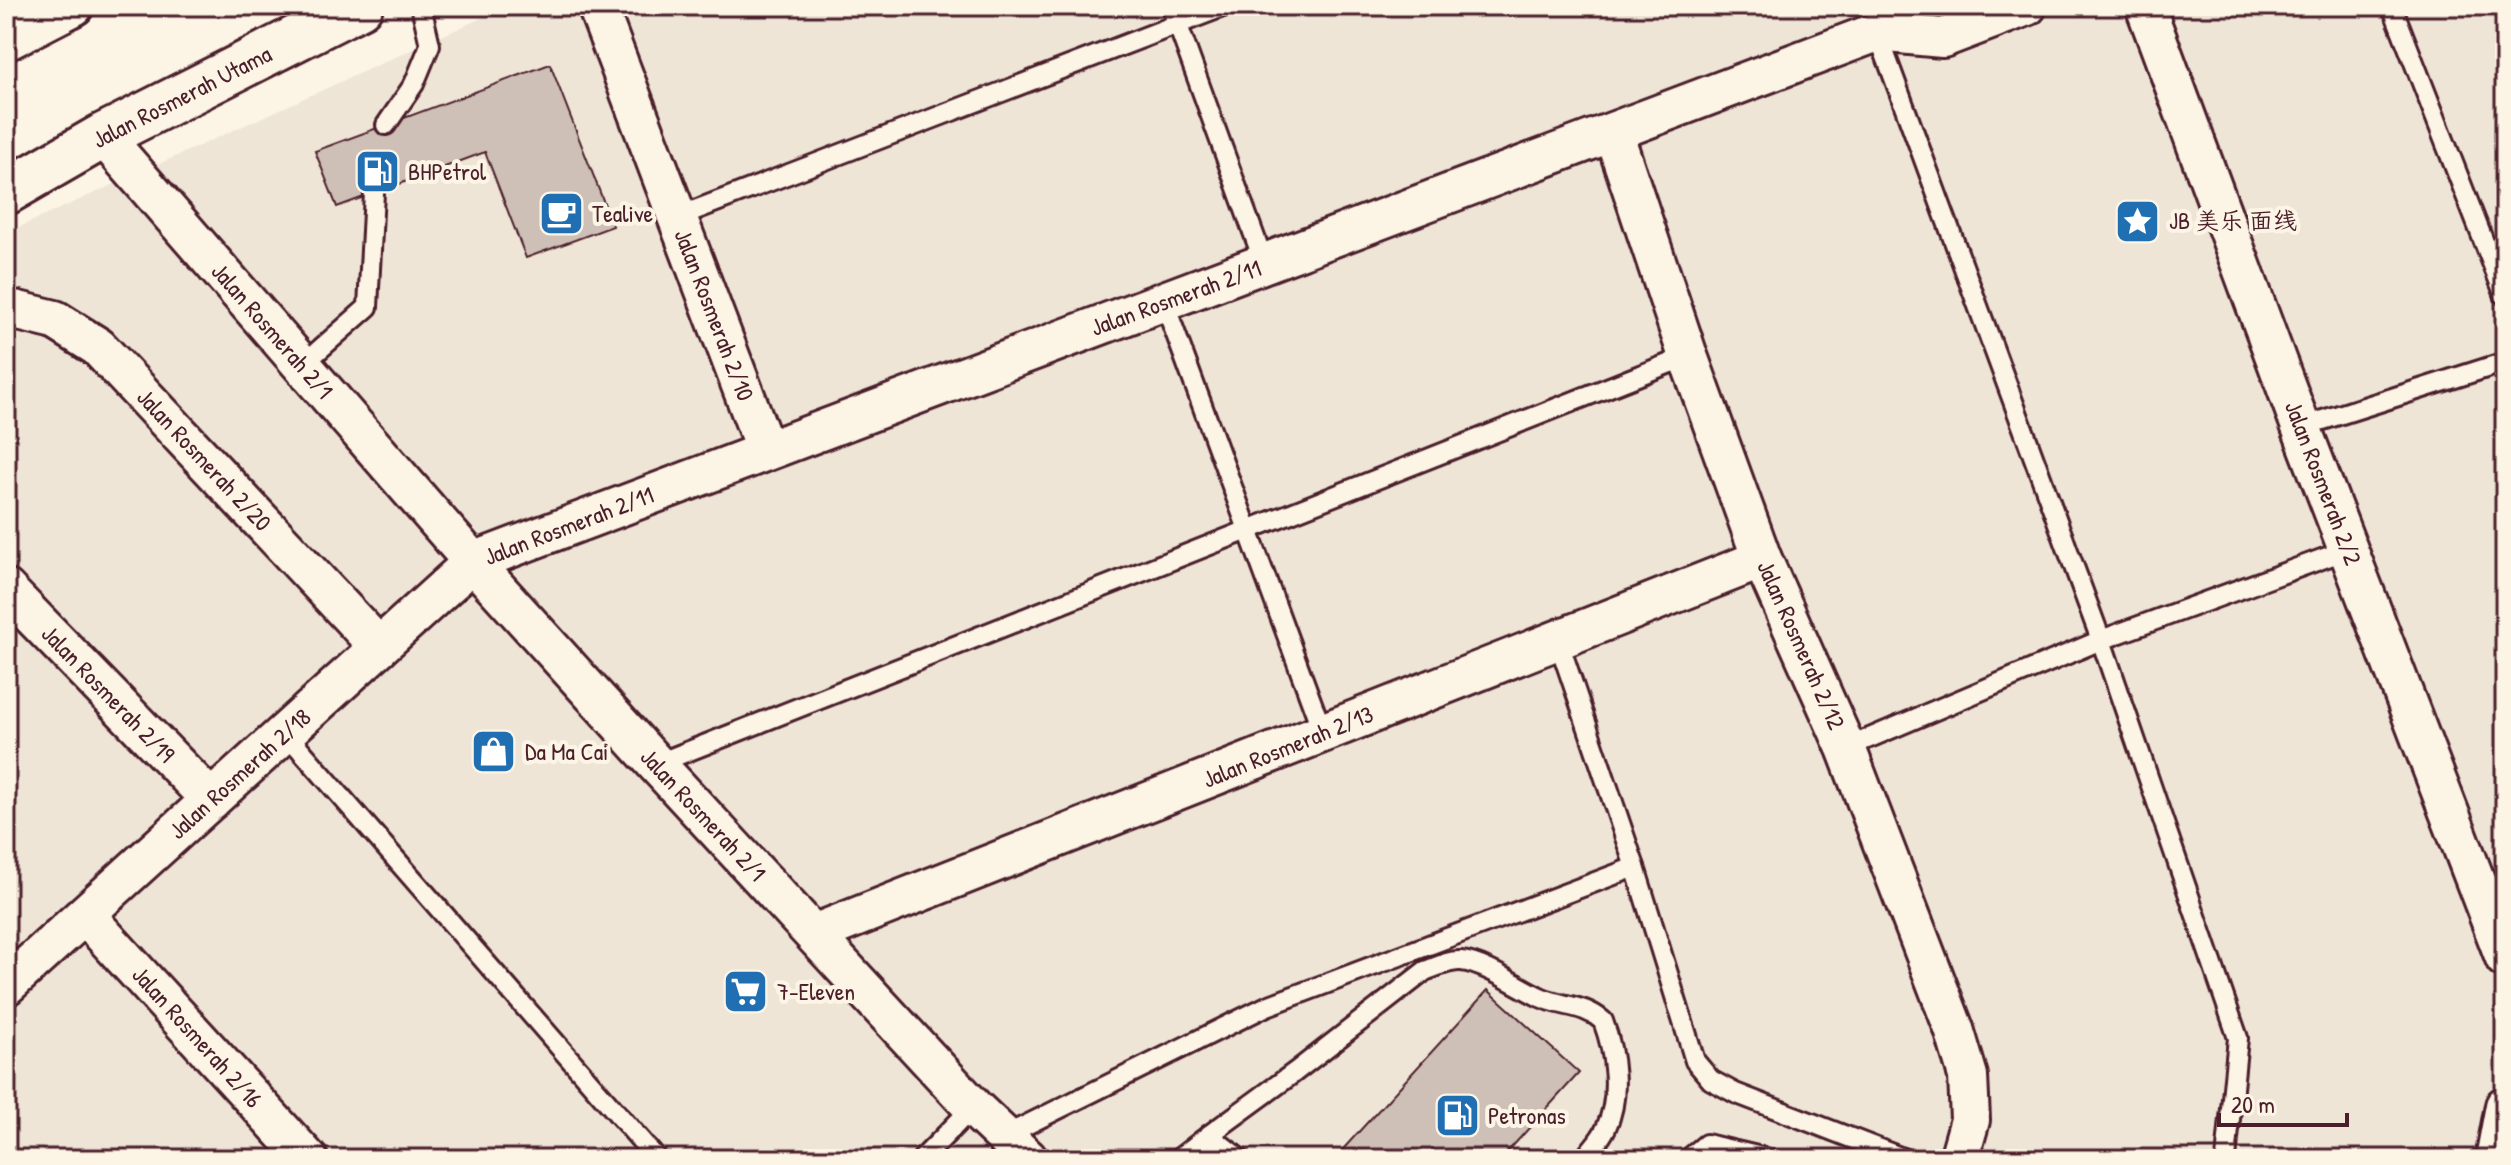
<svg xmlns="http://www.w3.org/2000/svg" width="2511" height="1165" font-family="'Patrick Hand','LXGW WenKai TC',sans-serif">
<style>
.built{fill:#eee5d7}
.building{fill:#cfc0b7;stroke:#4a1f2b;stroke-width:2}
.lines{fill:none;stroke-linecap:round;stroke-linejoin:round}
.service-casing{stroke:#4a1f2b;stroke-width:24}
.minor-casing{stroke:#4a1f2b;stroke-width:44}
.primary-casing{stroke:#4a1f2b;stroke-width:50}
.service{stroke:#fcf5e5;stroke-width:18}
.minor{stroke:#fcf5e5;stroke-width:38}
.primary{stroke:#fcf5e5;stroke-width:44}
.labels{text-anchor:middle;stroke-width:8;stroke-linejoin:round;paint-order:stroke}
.street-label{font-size:24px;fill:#4a1f2b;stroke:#fcf5e5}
.poi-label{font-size:24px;fill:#4a1f2b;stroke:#fcf5e5;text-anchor:start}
</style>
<rect width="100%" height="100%" fill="#fcf5e5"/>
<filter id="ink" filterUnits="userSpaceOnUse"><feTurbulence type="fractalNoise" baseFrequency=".0125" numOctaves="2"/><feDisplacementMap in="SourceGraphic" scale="16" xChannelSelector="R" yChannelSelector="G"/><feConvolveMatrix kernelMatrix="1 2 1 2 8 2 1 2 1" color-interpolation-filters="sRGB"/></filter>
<g filter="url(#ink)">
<path class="built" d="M508,6H2505V1159H6V233Z"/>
<g class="building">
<path d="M550,64L613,226L526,258L485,152L337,207L315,151Z"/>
<path d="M1488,990L1579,1073L1501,1159H1334Z"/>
</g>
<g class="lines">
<defs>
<g id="service">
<path d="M1171,6L1265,265"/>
<path d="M2392,6L2505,296"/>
<path d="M1877,32L2101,640L2238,1038L2226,1159"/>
<path d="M386,125L414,84L430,45L421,6"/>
<path d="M677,217L1225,6"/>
<path d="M1164,302L1323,733"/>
<path d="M302,365L368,307L374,193"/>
<path d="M2301,427L2505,362"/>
<path d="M1558,640L1635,867L1695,1061L1711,1080L1735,1093L1905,1159"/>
<path d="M285,732L657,1159"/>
<path d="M1846,748L2101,640L2349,549"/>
<path d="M656,764L1688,356"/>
<path d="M1209,1135L1295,1072L1425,971C1436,967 1449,960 1461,961C1484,963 1519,987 1540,997C1562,1007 1584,1004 1603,1021C1615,1053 1621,1096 1606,1128C1601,1139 1591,1149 1584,1159"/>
<path d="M1004,1136L1267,1006L1635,867"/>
<path d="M922,1159L973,1107"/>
<path d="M1178,1159L1209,1135L1240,1159"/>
<path d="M1688,1159L1706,1144L1770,1159"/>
</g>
<g id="minor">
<path d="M597,6L766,451"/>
<path d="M2145,6L2301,427L2505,958"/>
<path d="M1877,32L1943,38L2027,6"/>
<path d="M6,41L74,6"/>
<path d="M1613,132L1688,356L1762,559L1846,748L1954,1029L1968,1076L1970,1120L1959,1159"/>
<path d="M103,136L473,562L656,764L973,1107L1028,1159"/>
<path d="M6,308L55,320L98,347L379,647"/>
<path d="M6,589L211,800"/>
<path d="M85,915L308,1159"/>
<path d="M814,934L1762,559"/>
<path d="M6,986L473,562L1877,32L1910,6"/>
<path d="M2495,1159L2505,1106"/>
</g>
<path id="primary" d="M6,192L103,136L360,6"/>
</defs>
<use href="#service" class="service-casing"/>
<use href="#minor" class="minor-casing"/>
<use href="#primary" class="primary-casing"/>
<use href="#service" class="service"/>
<use href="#minor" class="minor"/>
<use href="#primary" class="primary"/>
</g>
</g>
<defs>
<symbol id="fuel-square" viewBox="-11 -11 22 22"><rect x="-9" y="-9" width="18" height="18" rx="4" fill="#1f6fb2" stroke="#fcf5e5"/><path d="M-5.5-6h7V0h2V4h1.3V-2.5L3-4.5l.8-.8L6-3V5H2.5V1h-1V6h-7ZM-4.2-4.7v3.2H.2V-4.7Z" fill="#fff"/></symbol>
<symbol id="cafe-square" viewBox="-11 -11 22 22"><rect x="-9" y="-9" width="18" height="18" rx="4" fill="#1f6fb2" stroke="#fcf5e5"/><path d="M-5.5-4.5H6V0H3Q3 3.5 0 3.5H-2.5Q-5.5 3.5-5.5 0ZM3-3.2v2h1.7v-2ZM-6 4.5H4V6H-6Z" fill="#fff"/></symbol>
<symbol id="sight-square" viewBox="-11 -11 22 22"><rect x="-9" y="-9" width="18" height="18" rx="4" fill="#1f6fb2" stroke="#fcf5e5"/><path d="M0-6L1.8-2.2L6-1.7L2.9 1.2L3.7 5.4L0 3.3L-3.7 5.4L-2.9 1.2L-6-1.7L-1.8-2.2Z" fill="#fff"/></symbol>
<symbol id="shop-square" viewBox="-11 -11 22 22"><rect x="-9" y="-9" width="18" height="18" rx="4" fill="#1f6fb2" stroke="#fcf5e5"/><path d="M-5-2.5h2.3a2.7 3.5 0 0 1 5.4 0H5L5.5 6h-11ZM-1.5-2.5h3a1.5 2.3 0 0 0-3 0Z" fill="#fff"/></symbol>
<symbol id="supermarket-square" viewBox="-11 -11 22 22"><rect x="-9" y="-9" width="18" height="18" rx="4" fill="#1f6fb2" stroke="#fcf5e5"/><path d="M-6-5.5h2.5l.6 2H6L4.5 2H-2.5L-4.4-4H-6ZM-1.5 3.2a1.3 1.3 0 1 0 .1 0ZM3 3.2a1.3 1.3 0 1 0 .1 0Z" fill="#fff"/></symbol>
</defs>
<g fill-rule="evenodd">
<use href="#fuel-square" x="352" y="146" width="51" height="51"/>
<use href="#cafe-square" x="536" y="188" width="51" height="51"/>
<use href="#sight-square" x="2112" y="196" width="51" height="51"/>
<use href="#shop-square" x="468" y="726" width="51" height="51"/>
<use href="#supermarket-square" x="720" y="966" width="51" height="51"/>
<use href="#fuel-square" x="1432" y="1090" width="51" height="51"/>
</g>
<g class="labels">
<g class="street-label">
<text transform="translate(182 97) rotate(-27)" y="8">Jalan Rosmerah Utama</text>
<text transform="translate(1176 298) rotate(-20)" y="8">Jalan Rosmerah 2/11</text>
<text transform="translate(714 315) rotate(69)" y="8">Jalan Rosmerah 2/10</text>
<text transform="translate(272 331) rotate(49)" y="8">Jalan Rosmerah 2/1</text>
<text transform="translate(204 460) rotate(47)" y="8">Jalan Rosmerah 2/20</text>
<text transform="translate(2323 483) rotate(69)" y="8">Jalan Rosmerah 2/2</text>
<text transform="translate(569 526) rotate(-21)" y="8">Jalan Rosmerah 2/11</text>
<text transform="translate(1801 645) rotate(66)" y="8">Jalan Rosmerah 2/12</text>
<text transform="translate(108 694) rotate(46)" y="8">Jalan Rosmerah 2/19</text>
<text transform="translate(1288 747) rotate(-22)" y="8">Jalan Rosmerah 2/13</text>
<text transform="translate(240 774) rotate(-42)" y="8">Jalan Rosmerah 2/18</text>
<text transform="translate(703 815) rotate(47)" y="8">Jalan Rosmerah 2/1</text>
<text transform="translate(197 1037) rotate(48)" y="8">Jalan Rosmerah 2/16</text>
</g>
<g class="poi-label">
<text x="408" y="180">BHPetrol</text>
<text x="592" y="222">Tealive</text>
<text x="2169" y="229">JB 美乐 面线</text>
<text x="525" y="760">Da Ma Cai</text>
<text x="777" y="1000">7-Eleven</text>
<text x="1488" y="1124">Petronas</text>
</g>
</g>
<rect width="2511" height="1165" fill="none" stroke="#fcf5e5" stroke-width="32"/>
<rect x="16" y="16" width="2479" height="1133" fill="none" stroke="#4a1f2b" stroke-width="3" filter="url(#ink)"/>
<path d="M2219 1113v12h128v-12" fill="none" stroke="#4a1f2b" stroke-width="4"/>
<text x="2231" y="1113" font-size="24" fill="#4a1f2b" stroke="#fcf5e5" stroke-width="6" paint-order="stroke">20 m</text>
</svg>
